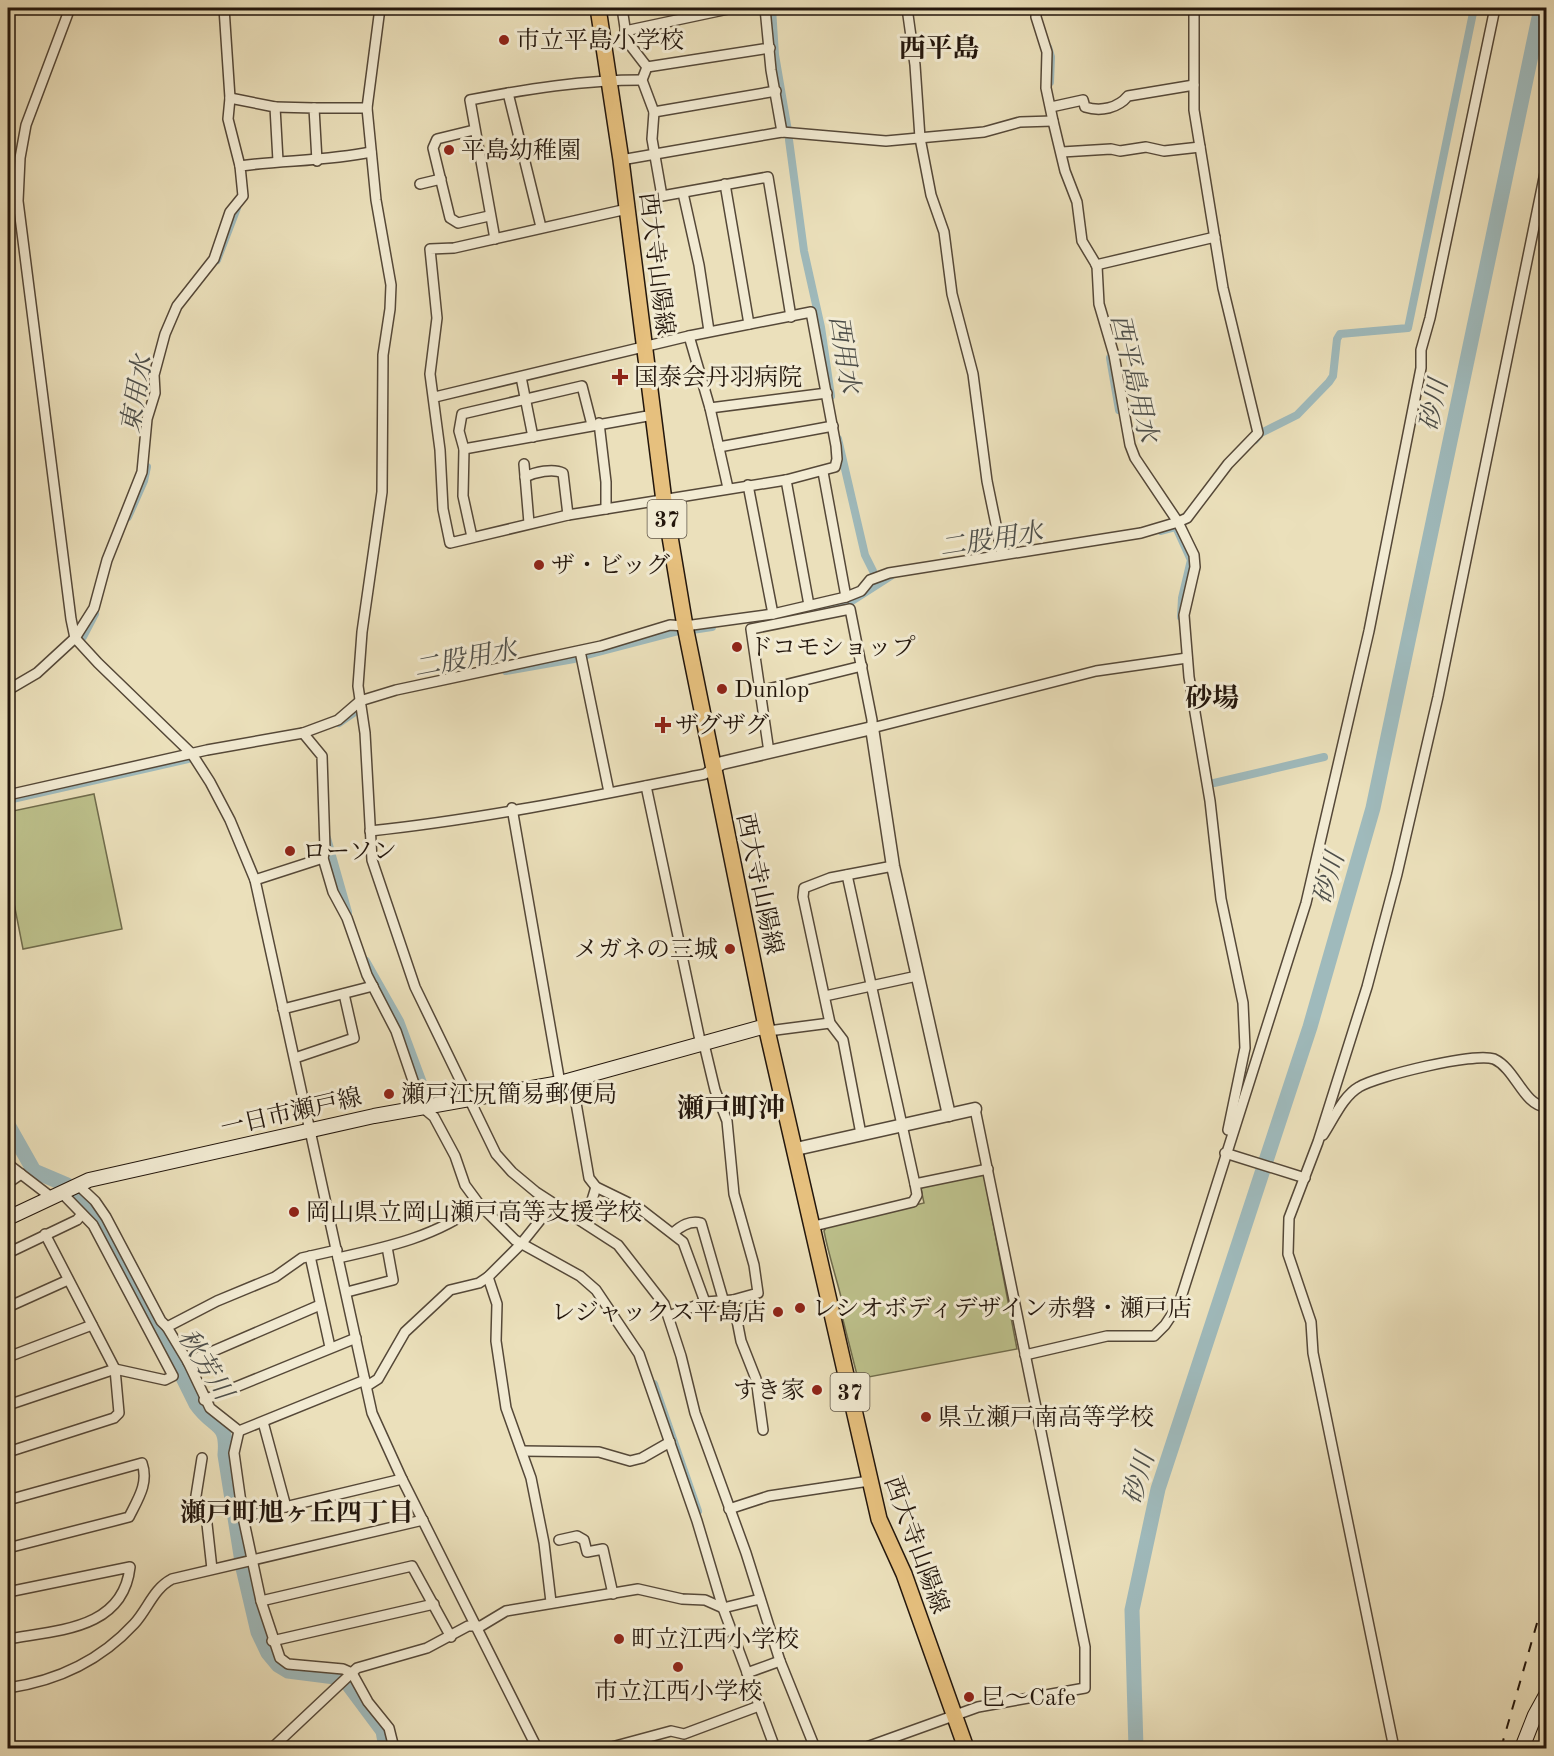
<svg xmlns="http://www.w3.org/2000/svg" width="1554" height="1756" font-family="'Old Standard TT','Noto Serif JP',serif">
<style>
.green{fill:#bdc18c;stroke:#706c4c;stroke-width:1.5}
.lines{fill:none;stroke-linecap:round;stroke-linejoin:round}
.canal{stroke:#9fbabc;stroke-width:8}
.river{stroke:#9fbabc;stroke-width:15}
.minor-casing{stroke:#554838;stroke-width:12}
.tertiary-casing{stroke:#554838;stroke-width:15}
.secondary-casing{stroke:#23160c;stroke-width:16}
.primary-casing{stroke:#23160c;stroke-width:18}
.minor{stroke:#f2ebd3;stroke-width:9}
.tertiary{stroke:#f2ebd3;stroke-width:12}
.secondary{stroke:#f2ebd3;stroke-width:14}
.primary{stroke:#e6c07e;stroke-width:15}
.rail{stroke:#23160c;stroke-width:2;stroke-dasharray:10 10;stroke-linecap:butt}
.poi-dot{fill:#8f2418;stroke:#f2ebd3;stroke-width:2}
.labels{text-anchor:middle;stroke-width:6;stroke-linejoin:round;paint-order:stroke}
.shield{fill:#f2ebd3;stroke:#615648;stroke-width:1.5}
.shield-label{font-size:22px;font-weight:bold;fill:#23160c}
.poi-label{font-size:24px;fill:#23160c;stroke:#f2ebd3;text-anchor:start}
.street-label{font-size:24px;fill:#23160c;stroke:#f2ebd3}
.water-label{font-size:26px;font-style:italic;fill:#4e4f4a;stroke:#f2ebd3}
.neighbourhood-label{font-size:26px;font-weight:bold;fill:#23160c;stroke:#f2ebd3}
.quarter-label{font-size:27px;font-weight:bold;fill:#23160c;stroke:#f2ebd3}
</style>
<rect width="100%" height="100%" fill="#ebe0bb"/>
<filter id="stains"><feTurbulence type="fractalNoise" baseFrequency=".00333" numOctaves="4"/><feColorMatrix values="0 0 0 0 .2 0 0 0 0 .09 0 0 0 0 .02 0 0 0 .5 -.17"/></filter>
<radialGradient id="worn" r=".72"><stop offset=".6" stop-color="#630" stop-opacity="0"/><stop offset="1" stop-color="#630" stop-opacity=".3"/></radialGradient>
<g class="green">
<path d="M94,794L122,929L23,949L8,873V812Z"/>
<path d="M984,1175L1017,1349L858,1379L840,1308L843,1305C837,1279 829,1257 824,1231L827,1226L924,1203L921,1189L924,1186Z"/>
</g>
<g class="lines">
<g class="canal">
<path d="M772,8L775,55L788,131"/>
<path d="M1048,47L1051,57L1050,82"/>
<path d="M789,140L804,251L821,327L831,396"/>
<path d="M217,260L237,208"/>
<path d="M1110,358L1119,410"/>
<path d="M838,439L865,555L873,571"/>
<path d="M1255,440L1261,433L1297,415L1329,382L1333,376L1337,339L1340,334L1408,328L1474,8"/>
<path d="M128,517L144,481L147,467"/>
<path d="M1161,531L1176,527L1191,560L1182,598L1181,617"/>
<path d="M790,614L852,601L891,576"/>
<path d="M692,630L712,627"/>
<path d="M83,637L95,614"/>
<path d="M587,655L679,631"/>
<path d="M506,671L574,659"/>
<path d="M339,723L355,712"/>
<path d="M1214,783L1324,757"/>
<path d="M8,800L188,759"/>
<path d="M327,838L348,912"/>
<path d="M366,961L400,1021L429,1099"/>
<path d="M654,1384L698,1511"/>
</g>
<g class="river">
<path d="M8,1125L34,1171L67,1185L98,1216L139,1289L196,1404C214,1430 228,1420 225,1455L243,1568L258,1632L268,1653L278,1665L288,1671L335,1677L348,1684L383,1731L386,1748"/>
<path d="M1136,1748L1132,1610L1158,1489L1310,1027L1373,808L1541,8"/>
</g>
<defs>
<g id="minor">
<path d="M70,8L26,125L20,158L18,201L71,619L75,638L98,663L192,754L210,782L230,820L255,880L372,1413L402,1479L537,1748"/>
<path d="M224,8L230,98L228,119L240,166"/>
<path d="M380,8L367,108L376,200L391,285L390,309L383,355L382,492L362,632L358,686L365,733L372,860L415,987L496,1154L512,1172L536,1192L618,1245L664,1304L681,1356L695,1413L746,1553L780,1661L815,1748"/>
<path d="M622,8L627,41L647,67L642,80L654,112L652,139L662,196L768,177L791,317"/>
<path d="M765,8L771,70L782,132"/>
<path d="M907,8L915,65L920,138L931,195L944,232L952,294L973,374L987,481L1002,554"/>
<path d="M1036,8V17L1047,52L1046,88L1053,121L1065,171L1077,202L1082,241L1097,266L1099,304L1114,355L1130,445L1135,458L1178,522L1194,555L1195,567L1184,615L1189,677L1210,801L1221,899L1243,1003L1245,1048L1228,1130"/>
<path d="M625,31L733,8"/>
<path d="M647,67L770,48"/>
<path d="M508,93L541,227"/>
<path d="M230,98L275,107L278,161"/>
<path d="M275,107L314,108L317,161"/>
<path d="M1051,107L1083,100L1085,107C1101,112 1118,108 1128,96L1194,85"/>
<path d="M314,108H367"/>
<path d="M654,112L776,91"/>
<path d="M474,130L437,139L433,148L450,218L458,223L489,216"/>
<path d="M1062,152L1111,149L1120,151L1146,147L1164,151L1200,147"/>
<path d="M621,160L782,132L886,141L984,132L1020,122L1053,121"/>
<path d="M420,184L441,179"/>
<path d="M725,184L749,324"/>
<path d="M683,193L699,265L709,331"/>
<path d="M495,239L470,100C527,89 583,80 642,80"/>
<path d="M1096,265L1215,237"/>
<path d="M689,336L710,408L728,488"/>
<path d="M521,377L533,437"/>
<path d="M435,397L689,336L811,312L836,446L837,459L835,467L786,480L568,515L450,543L443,509L440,450L430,374L437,318L430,249L454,248L627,209"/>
<path d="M710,408L827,393"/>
<path d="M599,423L606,482V509"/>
<path d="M719,447L833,426"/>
<path d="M464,449L653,415"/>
<path d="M524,464L529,523"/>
<path d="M823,472L846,597"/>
<path d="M525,477C535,472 553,468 563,473L568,515"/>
<path d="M786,480L809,605"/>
<path d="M748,485L773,614"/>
<path d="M472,537L463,496L464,449L459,431L462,414L582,386L592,425"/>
<path d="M580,651L609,792"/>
<path d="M8,690L37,673L75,638L94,608L107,560L142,472L147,419L155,393L154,375L165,334L177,306L214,259L230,212L243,196L240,166C284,160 327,161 371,152"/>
<path d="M760,691L862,666"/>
<path d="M303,733L322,756L325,849L323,858L333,892L347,918L367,975L396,1031L422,1107L434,1117L455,1156L465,1185L479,1204L515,1240L580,1276L596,1290L639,1354L697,1521L723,1608L760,1599"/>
<path d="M769,752L751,629L850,609L872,720V728L1096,671L1187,658"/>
<path d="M646,786L701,1045"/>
<path d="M8,795L207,750L303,733L338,720L360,701L396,690L601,646L670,625L685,626L773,614L846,597L861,591L870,580L889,573L1141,533L1178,522L1187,518L1228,464L1258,433L1223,288L1194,110V8"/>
<path d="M512,808L560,1083"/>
<path d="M370,831C483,819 595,796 705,774L713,768"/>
<path d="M847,875L915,1184"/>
<path d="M255,880L323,858"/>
<path d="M825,996L917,976"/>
<path d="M283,1009L373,986"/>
<path d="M768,1031L830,1023"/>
<path d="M295,1058L354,1038L344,994"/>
<path d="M572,1080L589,1178L596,1187L639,1208L683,1242L705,1302"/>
<path d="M861,1134L843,1040L830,1023L803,897L804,888L830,878L893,866"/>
<path d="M1323,1135C1333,1120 1343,1096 1359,1087C1377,1076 1475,1052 1494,1059C1516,1069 1523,1105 1546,1107"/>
<path d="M1225,1153L1305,1178"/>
<path d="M8,1164L51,1197"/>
<path d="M8,1183L21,1174"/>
<path d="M78,1185L95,1201L106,1217L161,1321L167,1327"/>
<path d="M585,1223L596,1187"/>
<path d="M814,1226L913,1202L917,1195L915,1184L988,1169"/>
<path d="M673,1233C681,1226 690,1220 701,1223L723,1299"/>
<path d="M8,1253L77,1220L82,1214"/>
<path d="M310,1256L330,1347"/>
<path d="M338,1258C388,1247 438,1236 479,1204"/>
<path d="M488,1277L497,1304L496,1341L506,1408L531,1478L544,1543L551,1602"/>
<path d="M347,1292L393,1280L387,1247"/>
<path d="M733,1300L741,1341L756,1379L763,1430"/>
<path d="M8,1307L68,1280"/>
<path d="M669,1316L705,1302L733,1300L758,1293L754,1265L734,1194L727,1121L715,1090L704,1044"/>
<path d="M1025,1355L1107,1336H1154L1165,1325L1179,1304L1306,903L1369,631L1421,368V350L1430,318L1495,8"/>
<path d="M8,1357L92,1325"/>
<path d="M188,1362L320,1305"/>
<path d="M367,1386L378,1379L405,1332L450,1290L479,1283L488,1277L521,1244L553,1204"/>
<path d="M204,1400L356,1338"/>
<path d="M8,1405L115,1369L165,1380L173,1376L93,1225L61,1192"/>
<path d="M263,1422L286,1507"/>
<path d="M239,1431L234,1453L243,1517L261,1601L280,1658L288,1664L343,1669L352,1673L368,1702L389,1728L394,1748"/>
<path d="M239,1431L210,1408L188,1362L167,1327L217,1301L275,1277L302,1258L337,1250"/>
<path d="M239,1431L365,1380"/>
<path d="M522,1451L599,1452L630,1461L642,1458L670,1442"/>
<path d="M8,1452L114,1418L119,1413L115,1369L45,1234"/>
<path d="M202,1458L195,1502L205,1506L212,1569"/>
<path d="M8,1500L142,1463C149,1483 138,1499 129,1517L8,1548"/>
<path d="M729,1509L769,1496L869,1481"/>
<path d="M243,1517L402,1479"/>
<path d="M559,1540L577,1536L584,1540L587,1552L603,1549L613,1594"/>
<path d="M8,1592L130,1567C123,1630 57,1630 8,1639"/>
<path d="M261,1601L412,1566L451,1637"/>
<path d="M272,1641L434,1604"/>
<path d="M747,1673L780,1661"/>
<path d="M8,1688C56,1681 100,1661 134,1624C148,1609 153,1589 172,1579L423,1520"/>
<path d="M272,1748L357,1668L427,1648L468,1626H481L506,1611L638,1589L682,1599L705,1600L723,1608L775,1748"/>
<path d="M608,1748L671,1731L684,1734L759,1706"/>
<path d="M864,1748L978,1707L1085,1688V1647L975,1109"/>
<path d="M1394,1748L1313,1353L1311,1322L1288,1254L1289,1218L1318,1142L1367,987L1397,874L1438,697L1546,168"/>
</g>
<g id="tertiary">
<path d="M713,768L722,763L872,728L893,866L949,1115"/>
<path d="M796,1149L975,1109"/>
</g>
<g id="secondary">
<path d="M8,1218L89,1180L374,1116L560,1083L766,1026"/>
<path d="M1522,1748L1535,1715L1546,1695"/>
</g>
<path id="primary" d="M598,8L621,160L664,501L685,626L766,1026L879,1519L904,1574L966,1748"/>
</defs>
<use href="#minor" class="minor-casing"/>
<use href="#tertiary" class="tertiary-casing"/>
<use href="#secondary" class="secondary-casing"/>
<use href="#primary" class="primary-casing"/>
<use href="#minor" class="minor"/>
<use href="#tertiary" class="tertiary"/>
<use href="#secondary" class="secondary"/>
<use href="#primary" class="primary"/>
<path class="rail" d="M1501,1748L1546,1592"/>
</g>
<g class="poi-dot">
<circle cx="504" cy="40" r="6"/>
<circle cx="449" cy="150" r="6"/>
<path d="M617 368h6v6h6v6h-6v6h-6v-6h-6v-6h6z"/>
<circle cx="539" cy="565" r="6"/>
<circle cx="737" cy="647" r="6"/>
<circle cx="722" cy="689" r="6"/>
<path d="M660 716h6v6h6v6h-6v6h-6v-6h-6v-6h6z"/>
<circle cx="290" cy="851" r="6"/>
<circle cx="730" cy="949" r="6"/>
<circle cx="389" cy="1094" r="6"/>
<circle cx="294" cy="1212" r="6"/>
<circle cx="800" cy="1308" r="6"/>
<circle cx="778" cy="1312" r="6"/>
<circle cx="817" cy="1390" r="6"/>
<circle cx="926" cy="1417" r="6"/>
<circle cx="619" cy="1639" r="6"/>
<circle cx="678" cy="1667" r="6"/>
<circle cx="969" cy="1697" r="6"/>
</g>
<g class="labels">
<g class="shield">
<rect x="647.5" y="500" width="39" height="38" rx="4.5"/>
<rect x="830.5" y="1373" width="39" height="38" rx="4.5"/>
</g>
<g class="shield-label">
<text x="667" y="527">37</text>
<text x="850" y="1400">37</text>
</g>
<g class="poi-label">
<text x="516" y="48">市立平島小学校</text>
<text x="461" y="158">平島幼稚園</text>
<text x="634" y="385">国泰会丹羽病院</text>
<text x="551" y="573">ザ・ビッグ</text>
<text x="749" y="655">ドコモショップ</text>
<text x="734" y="697">Dunlop</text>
<text x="675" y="733">ザグザグ</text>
<text x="302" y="859">ローソン</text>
<text x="718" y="957" text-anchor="end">メガネの三城</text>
<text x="401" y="1102">瀬戸江尻簡易郵便局</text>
<text x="306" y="1220">岡山県立岡山瀬戸高等支援学校</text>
<text x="812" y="1316">レシオボディデザイン赤磐・瀬戸店</text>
<text x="766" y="1320" text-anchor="end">レジャックス平島店</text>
<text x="805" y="1398" text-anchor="end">すき家</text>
<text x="938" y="1425">県立瀬戸南高等学校</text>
<text x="631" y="1647">町立江西小学校</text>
<text x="678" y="1699" text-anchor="middle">市立江西小学校</text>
<text x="981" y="1705">巳～Cafe</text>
</g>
<g class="street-label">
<text transform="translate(657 264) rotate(83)" y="8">西大寺山陽線</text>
<text transform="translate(760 884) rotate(78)" y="8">西大寺山陽線</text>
<text transform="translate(291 1112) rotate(-13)" y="8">一日市瀬戸線</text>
<text transform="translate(917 1545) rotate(70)" y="8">西大寺山陽線</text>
</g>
<g class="water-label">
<text transform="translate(845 354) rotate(81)" y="9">西用水</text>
<text transform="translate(1135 378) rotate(77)" y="9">西平島用水</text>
<text transform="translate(136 394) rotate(-80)" y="9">東用水</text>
<text transform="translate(1433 405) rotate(-78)" y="9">砂川</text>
<text transform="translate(991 539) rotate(-9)" y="9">二股用水</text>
<text transform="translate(465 658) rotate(-11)" y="9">二股用水</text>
<text transform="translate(1328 878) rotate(-74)" y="9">砂川</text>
<text transform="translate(206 1364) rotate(58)" y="9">秋芳川</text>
<text transform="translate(1138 1478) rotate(-74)" y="9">砂川</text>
</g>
<g class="neighbourhood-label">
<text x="297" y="1521">瀬戸町旭ヶ丘四丁目</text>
</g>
<g class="quarter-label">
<text x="939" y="57">西平島</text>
<text x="1212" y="707">砂場</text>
<text x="731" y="1117">瀬戸町沖</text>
</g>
</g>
<rect width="1554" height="1756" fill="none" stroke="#ebe0bb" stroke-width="30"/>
<rect x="9" y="9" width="1536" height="1738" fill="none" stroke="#23160c" stroke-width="3"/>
<rect x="15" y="15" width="1524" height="1726" fill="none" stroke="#23160c" stroke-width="1.5"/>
<rect width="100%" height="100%" filter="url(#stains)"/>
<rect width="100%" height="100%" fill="url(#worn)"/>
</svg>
